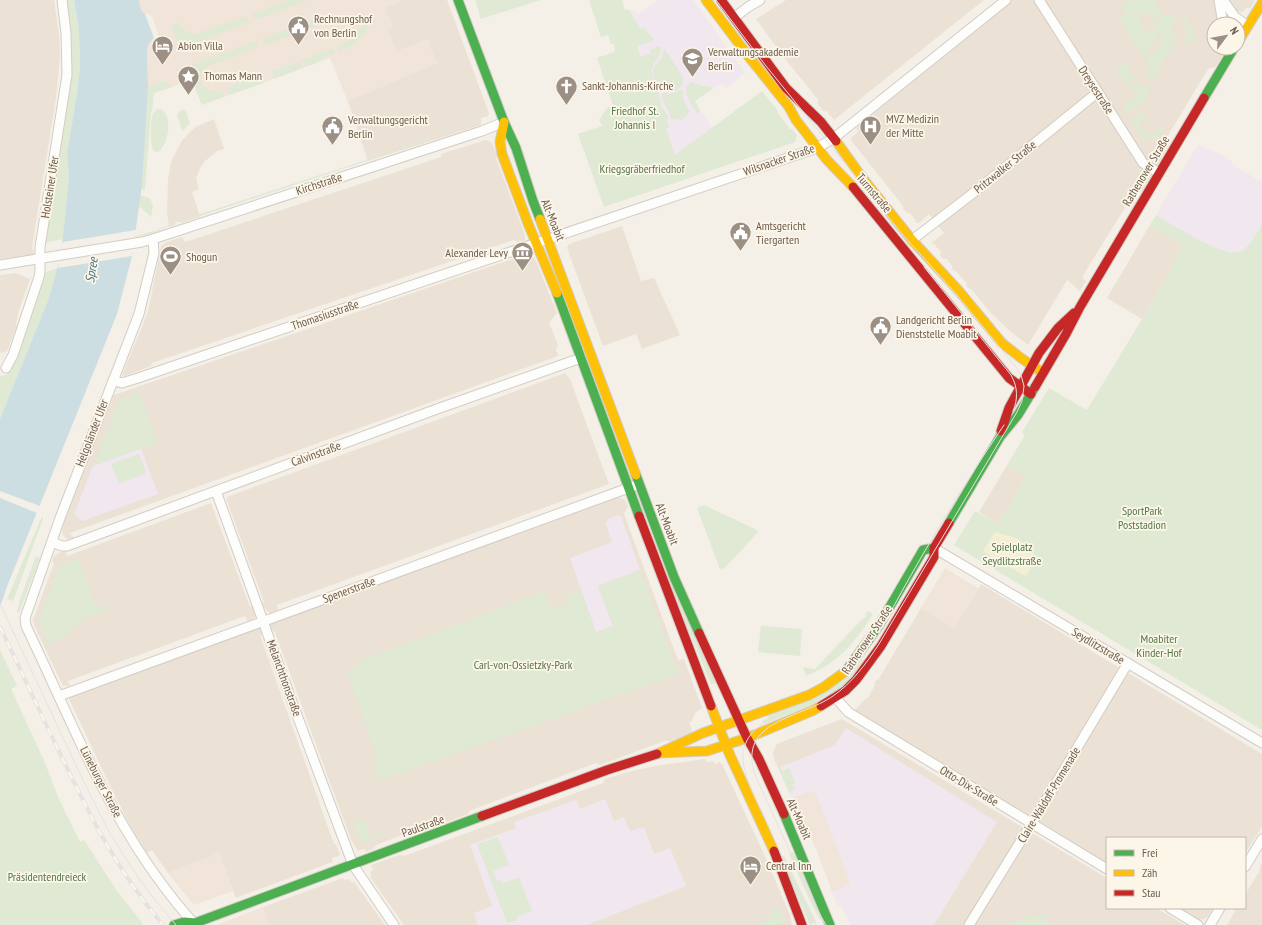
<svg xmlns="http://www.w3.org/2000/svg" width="1262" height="925" font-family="'PT Sans Narrow',sans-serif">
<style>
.residential{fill:#ebe2d5}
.commercial{fill:#f1e4d9}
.education{fill:#f1e7ef}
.green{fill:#dfe9d4}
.sand{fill:#f4efd3}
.water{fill:#ccdee2}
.pier{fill:#f4f0e8}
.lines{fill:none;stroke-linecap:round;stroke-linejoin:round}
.street-casing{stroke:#d2ccc5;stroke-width:11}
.fast-casing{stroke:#d2ccc5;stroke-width:11}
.slow-casing{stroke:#d2ccc5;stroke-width:11}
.jam-casing{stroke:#d2ccc5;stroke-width:11}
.street{stroke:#fdfdfc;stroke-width:9}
.fast{stroke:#4caf50;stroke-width:9}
.slow{stroke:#ffc107;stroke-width:9}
.jam{stroke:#c62828;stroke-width:9}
.tram{stroke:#e4e2e3;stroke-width:1}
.rail-casing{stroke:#e4e2e3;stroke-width:4}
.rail{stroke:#fcf6e9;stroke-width:2.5;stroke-dasharray:8;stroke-linecap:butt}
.labels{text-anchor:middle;stroke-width:3.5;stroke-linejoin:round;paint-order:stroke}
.poi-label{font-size:12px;fill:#6d5b4d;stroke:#fcf6e9;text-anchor:start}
.street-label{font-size:12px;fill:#6d5b4d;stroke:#fcf6e9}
.park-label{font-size:12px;fill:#537749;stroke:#fcf6e9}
.water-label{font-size:13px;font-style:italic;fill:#4d7684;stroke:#fcf6e9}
</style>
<rect width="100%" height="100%" fill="#f4f0e8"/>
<g class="residential">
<path d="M0,0H54L59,35L60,55L56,98L32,247L35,256L33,257L32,255L0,259Z"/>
<path d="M399,0H447L489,113L488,116L481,118V125L368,161L348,101L437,63L427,40L396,52L387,28L392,26L385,7L400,2Z"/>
<path d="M786,0H984L834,120L826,110L824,112L817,103L819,101L782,55L756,19Z"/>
<path d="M1011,0H1214L1219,24H1214V48H1222L1221,54L1223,55L1215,67L1208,69L1164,142L1169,145L1142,191L1134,193L1082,277L1086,281L1080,291L1067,280L1028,345L1012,333L992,314L971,289L968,288L966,286L967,284L956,271H954L952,268V266L947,259H943L940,255L941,252L934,244H932L933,240L934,241L944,233L929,214L920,222L919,223H916V221L910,213H907L903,209V206L850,139L859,131L856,128L900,92L901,88L924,70H927L1009,4Z"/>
<path d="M1229,0H1255L1250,9L1247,7L1244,11L1241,12L1236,11L1233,12Z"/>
<path d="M214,119L224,149L217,151L205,161L200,168L196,178L199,189L192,192L200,217L181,223L178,221L176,222L175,225L169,227L167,213L168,180L171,162L181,142L191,131L197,126Z"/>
<path d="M486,140L491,142L498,155L496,158L522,227L525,236V240L523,242L520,243L514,240L152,363L151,366L125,376L122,375L148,312L161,246L165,243L182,237L185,242L441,157V154Z"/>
<path d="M1150,225L1183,245L1165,281L1142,319L1107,298Z"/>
<path d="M622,226L641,281L654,278L680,335L642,349L636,334L603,346L567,248L569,244Z"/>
<path d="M527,254L532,255L536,261L557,313L549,323L558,345L556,349L558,356L70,533L74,538L67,539L63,535L62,531L65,519L114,395Z"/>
<path d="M15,273L30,279L18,313L16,324L17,325L8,349L6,352L0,353V275Z"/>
<path d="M565,373L570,379L609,484L277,605L278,610L270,613L267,611L262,603L264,602L227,501V497Z"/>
<path d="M1007,465L1026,477L999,525L979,512Z"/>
<path d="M617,497L621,498L625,500L628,506L624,514L678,660L684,659L702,708L695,713L692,721L689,722L693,733L668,742L667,740L600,765L596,763L469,811L468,814L442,824L437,822L376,845L373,849L366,852L365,849L358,851L351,840L274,630L272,631L271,628V623Z"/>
<path d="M211,503L250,607L255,605L257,616L248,622L245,616L68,681L70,686H63L34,625L33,620L54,563L52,562L54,556L65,550L67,556Z"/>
<path d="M981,584L1262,754V826L1245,854V838H1107V864L855,710L866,698H868L875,685L874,684L877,679L878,680L921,608L954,628Z"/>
<path d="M260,626L265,633L260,635L334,844H336L340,854L339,856L332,858L333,862L327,864L236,898L219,853L168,873L152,850L147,853L131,827L113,792L69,699L71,696Z"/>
<path d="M842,719L1107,878V908H1156L1185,925H851L843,908L837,904L832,892L851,884L815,791L809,793L808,792L792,798L774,759L773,753L776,745L779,743Z"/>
<path d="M705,759L706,762L713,761L715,764L719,762L722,764L764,854L790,915L792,925H404L370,877L372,875L370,872L373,870L371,865L400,855L404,856L603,783L605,779L624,773L655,766Z"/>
<path d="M1262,863V925H1227L1237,908H1245V895L1260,870L1259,869Z"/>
<path d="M343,878L344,880L349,879L352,883L354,882L385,925H269L263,907Z"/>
<path d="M1180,908H1213L1207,918L1199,920Z"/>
</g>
<g class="commercial">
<path d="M139,0H399L400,2L385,7L392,26L387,28L396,52L428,40L437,63L349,101V104L330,58L202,105L191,79L172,87L163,81L148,87L147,46L151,41L159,37L152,16L144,13L141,10Z"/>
<path d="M945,568L978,588L954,628L921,608Z"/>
<path d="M808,791H815L851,885L832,892L817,851L792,798Z"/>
<path d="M219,853L233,891L194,905L168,873Z"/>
<path d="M263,907L269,925H220L219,924Z"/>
</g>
<g class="education">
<path d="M659,0H693L745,73L726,88L722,83L695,101L699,106L698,107L712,128L675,155L625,10L628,9L639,14Z"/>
<path d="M1198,145L1207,150L1208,148L1218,154L1219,153L1233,163V165L1262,182V224L1245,249L1238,253L1225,251L1211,245L1188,235L1156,215Z"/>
<path d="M141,448L158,494L82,521L74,514L93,466Z"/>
<path d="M618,515L619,516H621L640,570L598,586L613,626L596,632L570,558L612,542L605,522L608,521L607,519Z"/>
<path d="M846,728L997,822L934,925H851L843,908L837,904L832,892L851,884L815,791L809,793L808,792L792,798L780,767L835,745Z"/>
<path d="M605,799L614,821L624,817L630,831L644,827L654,854L670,848L686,886L587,925H478L474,913L492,906L470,845L516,828L514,822L576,800L580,809Z"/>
</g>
<g class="green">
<path d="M67,0H74L79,29L80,66L77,94L67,153L69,177L63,239L45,243L72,73L71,26Z"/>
<path d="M288,0H308L257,19L253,17L252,14Z"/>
<path d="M475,0H541L480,19L479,12Z"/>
<path d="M589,0H622L625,10L628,9L641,29L644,27L654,40L637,46L641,57L651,53L650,50L659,46L661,48C660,64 646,62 654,81L652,83L656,89L658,90L661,105L668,117V119H666L669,126L666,129L675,155L762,91L778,111L777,112L790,129H792L797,135L795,142L604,207L578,134L602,126L599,120L607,108L613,105L597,58L614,52L615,50L614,44H611L608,35L601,37Z"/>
<path d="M1130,0H1154L1162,13L1155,20L1145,11L1140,15L1143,33L1150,29L1159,35L1156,40L1154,39L1147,50L1149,52L1145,59L1119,19L1126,14L1121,5Z"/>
<path d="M1164,14L1174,15L1177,19L1172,23L1174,40L1179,39L1178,45L1152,28Z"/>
<path d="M247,16L249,22L188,46L186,40L178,43L171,25L180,22C181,30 187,34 196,34Z"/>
<path d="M1183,17H1187L1190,29L1193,28L1195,38L1190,45L1185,42V32Z"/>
<path d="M315,19L324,23L265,45L263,38Z"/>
<path d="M363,25L368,28C362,40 352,46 339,52L337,47L352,39Z"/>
<path d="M1162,36L1174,44L1156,74L1160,75C1157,81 1149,79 1146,74L1150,67L1146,61L1151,53L1154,55L1161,43L1159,41Z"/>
<path d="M256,41L258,47L211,65C192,74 203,97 222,90L225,96L202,105L188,70L192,68V65Z"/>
<path d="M334,48L335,53L322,58L321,61L306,67L303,60Z"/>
<path d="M664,48L683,77C685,100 651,92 653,71C654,65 659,61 662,57C663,54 663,51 664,48Z"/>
<path d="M300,61L303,68L274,79L272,71Z"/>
<path d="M1125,63L1135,80L1126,86L1116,69Z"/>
<path d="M261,75L264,83L229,95L226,88Z"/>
<path d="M163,81L164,82L167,81L169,85L172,87L154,93L152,112H151L145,190L141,189L148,87Z"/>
<path d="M691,82L702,86H710L712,89L695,101L700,111L697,113L689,102L690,101L688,96H686L687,86Z"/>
<path d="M1137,82L1139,86L1147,85C1155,100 1136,107 1126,113L1122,106L1136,97L1130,86Z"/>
<path d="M680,90L683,91L684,101L690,112L682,120L671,119L669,112L663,102L662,93L672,94Z"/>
<path d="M158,109H162C182,129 148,183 151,128C151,121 151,112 158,109Z"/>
<path d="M185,109L190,123L182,131L177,115L180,111Z"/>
<path d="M1141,113L1148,117L1146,121L1143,119L1138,127L1149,134L1150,132L1154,135L1160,126L1164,128L1158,138L1143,139L1131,120Z"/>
<path d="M481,119L480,120L431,136L424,142L185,221C175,220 176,224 167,227C158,231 146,236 135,237V236C145,234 158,230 167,226C175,222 175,219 185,219L424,141L430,136Z"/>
<path d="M140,195L150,198L153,206L151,217L139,206Z"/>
<path d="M1156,215C1171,224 1223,257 1239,252C1248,250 1257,232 1262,224V730L954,545L975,511L998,524L1026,477L1007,465L1025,435L1022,432L1049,388L1087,410L1165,281L1183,245L1150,225Z"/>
<path d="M58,268L49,298L0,419V376L7,375L43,273Z"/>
<path d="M140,392L157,443L93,466L107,433L108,434L110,430L108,429L119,399L127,397L128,398L132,397V395Z"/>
<path d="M139,454L146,473L119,484L111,464Z"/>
<path d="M640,499L717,683L711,684L698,652L681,613Z"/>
<path d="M704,505L755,529L758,532L725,568L720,569L697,508Z"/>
<path d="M42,516L43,519L13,601L7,599Z"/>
<path d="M36,556L40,558L19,613L17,612L20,599Z"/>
<path d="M78,558L96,607L104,605L106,610L85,618L71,632L48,644L39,622L60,565Z"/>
<path d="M640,570L674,662L681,673L378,781L374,762L378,760L348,673L363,660L545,591L552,609L568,603L566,596L581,590L596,632L613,626L598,586Z"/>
<path d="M868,611L873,614C855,643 838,663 806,676L803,667L815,669L863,618L864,619L866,616L865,615Z"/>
<path d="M761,626L802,629L800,656L758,652Z"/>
<path d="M0,650L17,686L11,689L45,763L58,797L80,842L84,840L117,891L143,924L140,925H0Z"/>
<path d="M868,658L844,685L806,708L764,724L762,721L768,718L767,716L857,662Z"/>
<path d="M789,768L795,783L792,784L795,790L789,792L780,772Z"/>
<path d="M364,819L370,837L384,832L385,835L362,843L360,841L353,823Z"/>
<path d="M498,837L509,865L493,871L497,881L502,880L503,883L519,877L532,911L516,917L517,920L507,923L477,844Z"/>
<path d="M795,851L823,918L820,920L811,903L789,854Z"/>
<path d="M784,856L816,922L810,925L781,858Z"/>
<path d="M779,907L784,922L777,925H760L759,923L772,918L769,911Z"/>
<path d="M1041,914L1051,925H1014V921Z"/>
</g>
<path class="sand" d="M995,532L1019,539L1037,558L1026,576L1001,563L983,551Z"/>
<path class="water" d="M74,0H139L141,10L145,14L154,38L149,43L147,48L148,87L142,185L132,256L117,314L8,584L0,607V419L49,298L61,255L69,177L67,153L77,94L80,66L79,29Z"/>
<g class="pier">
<path d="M136,230L132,256L58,268L63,242Z"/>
<path d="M0,491L40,506L37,513L0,498Z"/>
</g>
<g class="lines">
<defs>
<g id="street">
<path d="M1039,0L1143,163L1159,173"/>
<path d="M1219,0L1223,24"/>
<path d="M1223,0L1235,17L1248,26"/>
<path d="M734,18L748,7L760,0"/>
<path d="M153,239L154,253L139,314L60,518L25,618L26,626C65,707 98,792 149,866C163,886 178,907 196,925"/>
<path d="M912,240L972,194L1098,92"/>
<path d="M0,265L142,242L153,239L482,131L504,122"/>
<path d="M6,368L13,355L39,277L40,272V247L67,75L66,33L62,0"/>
<path d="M113,380L122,383L138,378L817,148L834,138L1006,0"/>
<path d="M216,491L294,707L353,865L394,925"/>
<path d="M52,542L62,546H67L437,409L581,358"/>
<path d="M934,548L1262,743"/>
<path d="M59,696L634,486"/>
<path d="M835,697L848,712L1107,869"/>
<path d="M1245,867L1262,839"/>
<path d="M1170,908L1198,925"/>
<path d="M969,925L1038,813L1128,663"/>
<path d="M1210,925L1220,908"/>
</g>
<g id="fast">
<path d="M458,0L504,122L516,148L533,201L540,219"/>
<path d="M1204,98L1234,48"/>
<path d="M557,293L639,516"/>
<path d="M636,475L674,577L699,633"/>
<path d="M949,523L1000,437L1018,415L1035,387"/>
<path d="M846,671L878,627L923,550L934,548"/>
<path d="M784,814L830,925"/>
<path d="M174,925L184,922L195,923"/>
<path d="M193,925L195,923L482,816"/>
</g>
<g id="slow">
<path d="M706,0L749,57L789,107L796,120L827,160L853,187"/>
<path d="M1238,42L1262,3"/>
<path d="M504,122L500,142L502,154L529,226L557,293"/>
<path d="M836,141L864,180L912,240L959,291L1002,343L1021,358L1043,373"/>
<path d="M540,219L636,475"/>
<path d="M711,706L729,753L774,851"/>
<path d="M659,753L707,751L747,738L812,711L821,706"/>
<path d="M657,754L703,733L809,695L824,687L846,671"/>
</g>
<g id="jam">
<path d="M721,0L786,88L821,122L836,141"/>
<path d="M853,187L1009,378L1031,394"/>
<path d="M1035,387L1066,334L1080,307L1204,98"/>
<path d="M1001,431L1009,408L1039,353L1058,328L1074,313"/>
<path d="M639,516L711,706"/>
<path d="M699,633L747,738L759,759L784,814"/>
<path d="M821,706L845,691L856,680L881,646L934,557V548L949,523"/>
<path d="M482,816L607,770L657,754"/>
<path d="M774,851L802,925"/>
</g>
</defs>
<use href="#street" class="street-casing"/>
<use href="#fast" class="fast-casing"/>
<use href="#slow" class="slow-casing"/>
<use href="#jam" class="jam-casing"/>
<use href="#street" class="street"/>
<use href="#fast" class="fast"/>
<use href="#slow" class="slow"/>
<use href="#jam" class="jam"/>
<g class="tram">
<path d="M716,0L766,66L903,235L956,294L1016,367L1021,375L1024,386L1022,401L1017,412L879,644C866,664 852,683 833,696C800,719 737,720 755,775L814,904L826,925"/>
<path d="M924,267L1011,375C1018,387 1018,400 1013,411"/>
<path d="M0,604L83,780L107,828L128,862L147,890L176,925"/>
<path d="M875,641C914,567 957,494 1004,425"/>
<path d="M778,715C761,723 745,734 743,754C741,774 760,806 768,825C783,859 798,893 816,925"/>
</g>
<defs>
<path id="rail" d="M0,627C19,666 37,706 56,745C87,810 116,870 163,925"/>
</defs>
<use href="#rail" class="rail-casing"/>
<use href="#rail" class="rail"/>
</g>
<defs>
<symbol id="civic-pin" viewBox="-11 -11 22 30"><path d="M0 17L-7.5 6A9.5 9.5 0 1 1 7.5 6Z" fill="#9c8f83" stroke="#fcf6e9"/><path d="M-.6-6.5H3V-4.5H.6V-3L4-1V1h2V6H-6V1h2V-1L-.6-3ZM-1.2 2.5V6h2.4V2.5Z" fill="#fff"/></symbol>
<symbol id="hotel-pin" viewBox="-11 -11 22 30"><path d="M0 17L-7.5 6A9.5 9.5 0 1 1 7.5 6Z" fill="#9c8f83" stroke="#fcf6e9"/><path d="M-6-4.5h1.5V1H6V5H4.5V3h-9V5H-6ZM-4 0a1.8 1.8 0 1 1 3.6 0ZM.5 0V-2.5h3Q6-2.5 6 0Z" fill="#fff"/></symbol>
<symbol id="university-pin" viewBox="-11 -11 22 30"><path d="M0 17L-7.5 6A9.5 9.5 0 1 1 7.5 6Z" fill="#9c8f83" stroke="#fcf6e9"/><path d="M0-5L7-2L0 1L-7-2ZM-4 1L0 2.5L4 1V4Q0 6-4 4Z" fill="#fff"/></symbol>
<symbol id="sight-pin" viewBox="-11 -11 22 30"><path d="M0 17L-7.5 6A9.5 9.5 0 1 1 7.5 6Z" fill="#9c8f83" stroke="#fcf6e9"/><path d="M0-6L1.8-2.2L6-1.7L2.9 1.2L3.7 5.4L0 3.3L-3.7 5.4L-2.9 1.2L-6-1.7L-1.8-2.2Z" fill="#fff"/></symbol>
<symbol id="church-pin" viewBox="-11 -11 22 30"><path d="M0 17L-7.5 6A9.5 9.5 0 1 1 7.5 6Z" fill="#9c8f83" stroke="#fcf6e9"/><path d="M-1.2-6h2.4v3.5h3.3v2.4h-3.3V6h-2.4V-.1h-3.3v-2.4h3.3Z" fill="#fff"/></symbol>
<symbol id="hospital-pin" viewBox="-11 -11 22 30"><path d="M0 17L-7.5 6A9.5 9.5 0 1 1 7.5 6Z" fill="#9c8f83" stroke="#fcf6e9"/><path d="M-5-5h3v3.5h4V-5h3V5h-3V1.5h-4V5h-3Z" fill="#fff"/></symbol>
<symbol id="museum-pin" viewBox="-11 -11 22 30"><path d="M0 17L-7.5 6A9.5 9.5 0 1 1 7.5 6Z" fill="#9c8f83" stroke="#fcf6e9"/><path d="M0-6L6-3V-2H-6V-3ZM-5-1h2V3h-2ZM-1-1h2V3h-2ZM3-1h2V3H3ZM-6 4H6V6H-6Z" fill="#fff"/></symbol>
<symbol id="stadium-pin" viewBox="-11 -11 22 30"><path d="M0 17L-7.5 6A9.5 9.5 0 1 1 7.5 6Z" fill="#9c8f83" stroke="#fcf6e9"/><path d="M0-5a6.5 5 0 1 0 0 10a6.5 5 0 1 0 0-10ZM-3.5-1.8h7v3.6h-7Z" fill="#fff"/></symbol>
</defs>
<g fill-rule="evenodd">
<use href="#civic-pin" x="286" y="14" width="25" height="34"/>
<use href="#hotel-pin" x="150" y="34" width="25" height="34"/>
<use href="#university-pin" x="680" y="46" width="25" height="34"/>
<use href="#sight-pin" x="176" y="64" width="25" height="34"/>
<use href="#church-pin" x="554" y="74" width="25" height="34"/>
<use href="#hospital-pin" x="858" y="114" width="25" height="34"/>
<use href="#civic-pin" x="320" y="114" width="25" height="34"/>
<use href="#civic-pin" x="728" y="220" width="25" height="34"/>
<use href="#museum-pin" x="510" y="240" width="25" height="34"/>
<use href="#stadium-pin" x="158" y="244" width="25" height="34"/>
<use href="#civic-pin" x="868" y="314" width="25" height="34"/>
<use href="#hotel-pin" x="738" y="854" width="25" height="34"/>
</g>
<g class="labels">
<g class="poi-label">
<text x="314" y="23">Rechnungshof<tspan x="314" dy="14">von Berlin</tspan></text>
<text x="178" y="50">Abion Villa</text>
<text x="708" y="56">Verwaltungsakademie<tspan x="708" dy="14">Berlin</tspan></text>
<text x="204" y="80">Thomas Mann</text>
<text x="582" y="90">Sankt-Johannis-Kirche</text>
<text x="886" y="123">MVZ Medizin<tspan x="886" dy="14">der Mitte</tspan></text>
<text x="348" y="124">Verwaltungsgericht<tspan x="348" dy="14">Berlin</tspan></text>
<text x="756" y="230">Amtsgericht<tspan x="756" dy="14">Tiergarten</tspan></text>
<text x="508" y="257" text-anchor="end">Alexander Levy</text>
<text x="186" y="261">Shogun</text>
<text x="896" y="324">Landgericht Berlin<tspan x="896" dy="14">Dienststelle Moabit</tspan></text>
<text x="766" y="870">Central Inn</text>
</g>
<g class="street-label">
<text transform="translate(1096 90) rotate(57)" y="4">Dreysestraße</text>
<text transform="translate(779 160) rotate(-19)" y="4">Wilsnacker Straße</text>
<text transform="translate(1005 167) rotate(-39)" y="4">Pritzwalker Straße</text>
<text transform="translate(1146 171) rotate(-59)" y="4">Rathenower Straße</text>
<text transform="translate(319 184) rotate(-18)" y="4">Kirchstraße</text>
<text transform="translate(50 187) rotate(-81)" y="4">Holsteiner Ufer</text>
<text transform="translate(874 193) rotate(50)" y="4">Turmstraße</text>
<text transform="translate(553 220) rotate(68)" y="4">Alt-Moabit</text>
<text transform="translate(325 315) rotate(-19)" y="4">Thomasiusstraße</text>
<text transform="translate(92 433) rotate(-69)" y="4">Helgoländer Ufer</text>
<text transform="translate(316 454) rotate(-20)" y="4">Calvinstraße</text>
<text transform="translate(667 524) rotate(69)" y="4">Alt-Moabit</text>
<text transform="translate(349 590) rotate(-20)" y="4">Spenerstraße</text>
<text transform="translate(867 640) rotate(-56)" y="4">Rathenower Straße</text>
<text transform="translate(1098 646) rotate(31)" y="4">Seydlitzstraße</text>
<text transform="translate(284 678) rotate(70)" y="4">Melanchthonstraße</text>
<text transform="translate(101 782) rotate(63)" y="4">Lüneburger Straße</text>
<text transform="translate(969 786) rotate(31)" y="4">Otto-Dix-Straße</text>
<text transform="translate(1049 795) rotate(-59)" y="4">Claire-Waldoff-Promenade</text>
<text transform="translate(799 819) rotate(66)" y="4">Alt-Moabit</text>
<text transform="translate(423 826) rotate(-20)" y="4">Paulstraße</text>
</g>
<g class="park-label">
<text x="635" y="115">Friedhof St.<tspan x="635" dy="14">Johannis I</tspan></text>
<text x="642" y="173">Kriegsgräberfriedhof</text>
<text x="1142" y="515">SportPark<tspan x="1142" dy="14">Poststadion</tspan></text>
<text x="1012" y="551">Spielplatz<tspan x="1012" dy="14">Seydlitzstraße</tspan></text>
<text x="1159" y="643">Moabiter<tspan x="1159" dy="14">Kinder-Hof</tspan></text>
<text x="523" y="669">Carl-von-Ossietzky-Park</text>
<text x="47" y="881">Präsidentendreieck</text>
</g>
<g class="water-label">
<text transform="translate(91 270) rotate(-81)" y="5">Spree</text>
</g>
</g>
<rect x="1106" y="837" width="140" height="72" fill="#fcf6e9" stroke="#c3b8ab"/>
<rect x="1114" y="850" width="20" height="6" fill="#4caf50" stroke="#c3b8ab"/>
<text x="1142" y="857" font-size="12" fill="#6d5b4d">Frei</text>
<rect x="1114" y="870" width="20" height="6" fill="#ffc107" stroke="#c3b8ab"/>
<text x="1142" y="877" font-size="12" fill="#6d5b4d">Zäh</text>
<rect x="1114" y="890" width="20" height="6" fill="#c62828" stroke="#c3b8ab"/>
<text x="1142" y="897" font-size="12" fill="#6d5b4d">Stau</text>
<g transform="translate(1226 36) rotate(58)"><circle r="19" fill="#fcf6e9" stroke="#c3b8ab"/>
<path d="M0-3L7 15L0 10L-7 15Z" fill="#9c8f83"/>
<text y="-6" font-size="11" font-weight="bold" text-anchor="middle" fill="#6d5b4d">N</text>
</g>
</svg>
